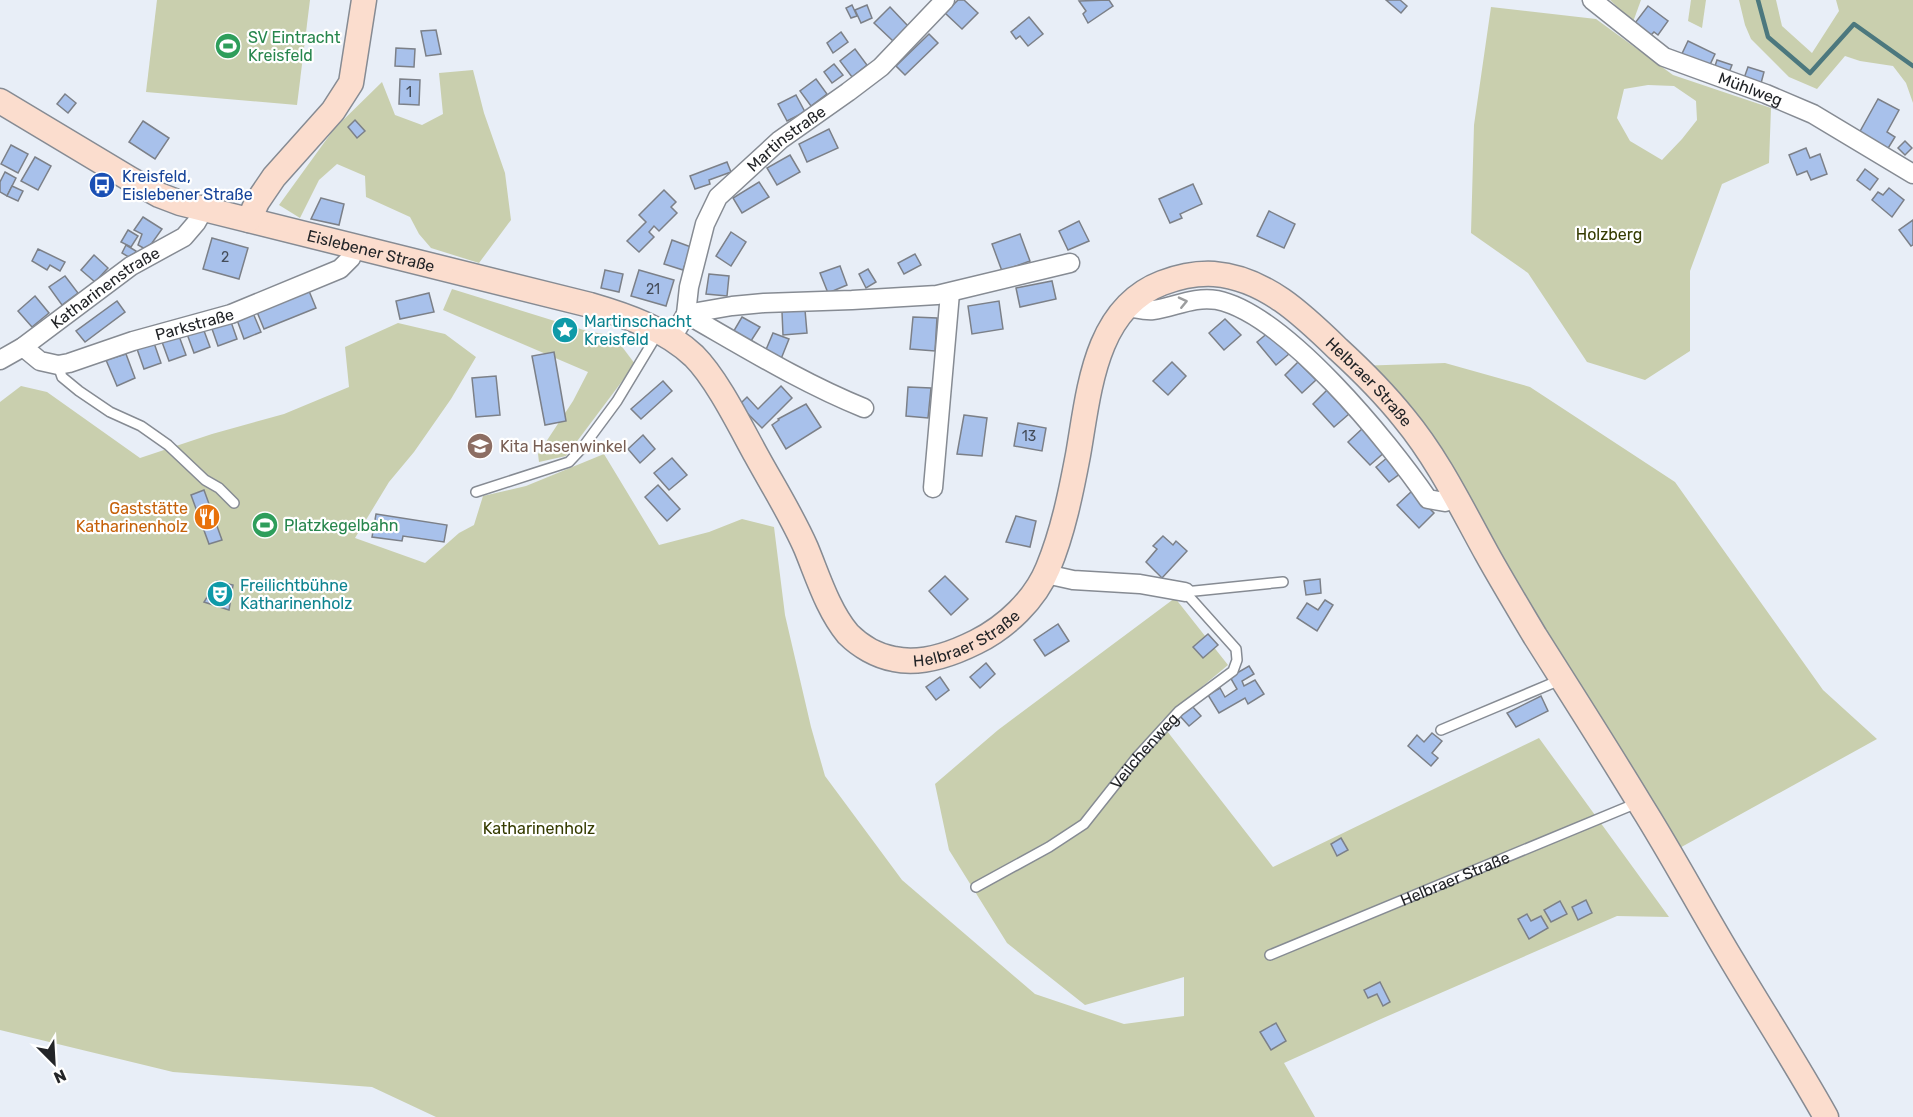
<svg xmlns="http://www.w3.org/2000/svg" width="1913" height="1117" font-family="Rubik,sans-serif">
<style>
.green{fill:#c9cfae;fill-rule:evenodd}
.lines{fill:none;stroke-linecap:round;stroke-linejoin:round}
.stream{stroke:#4c787e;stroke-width:4.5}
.building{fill:#a8c1eb;stroke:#7c8088;stroke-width:1.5}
.lane-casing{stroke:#868b93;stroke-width:12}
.street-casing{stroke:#868b93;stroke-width:21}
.secondary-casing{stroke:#868b93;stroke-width:27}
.lane{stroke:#fff;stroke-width:9}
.street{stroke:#fff;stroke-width:18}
.secondary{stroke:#fbddce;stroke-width:24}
.oneway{stroke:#9c9d9e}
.labels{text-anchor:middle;stroke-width:4.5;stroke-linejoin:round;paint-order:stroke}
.number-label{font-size:14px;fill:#444c59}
.leisure-label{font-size:16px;fill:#27864d;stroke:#fff;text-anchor:start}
.street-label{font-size:16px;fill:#232528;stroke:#fff}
.transit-label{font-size:16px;fill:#164399;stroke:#fff;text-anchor:start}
.park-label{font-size:16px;fill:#353b01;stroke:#fff}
.culture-label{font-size:16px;fill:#0d838f;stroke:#fff;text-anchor:start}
.education-label{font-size:16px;fill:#785e54;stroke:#fff;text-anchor:start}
.food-label{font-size:16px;fill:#c56008;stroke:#fff;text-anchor:end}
</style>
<rect width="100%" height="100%" fill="#e8eef7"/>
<g class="green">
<path d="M157,0H310L297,105L146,92Z"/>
<path d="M1610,0H1641L1633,22Z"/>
<path d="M1691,0H1706L1702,28L1688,21Z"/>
<path d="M1739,0H1776L1782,26L1812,53L1839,11L1836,0H1913V103L1906,83L1893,66L1860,61L1845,56L1817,89L1789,77L1751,39L1745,25Z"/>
<path d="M1491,7L1596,19L1673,75L1771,108L1769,163L1722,184L1690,271V351L1645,380L1587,362L1528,273L1471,233L1474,125ZM1648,85L1674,86L1696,101L1697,120L1682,139L1662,160L1630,141L1617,118L1624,89Z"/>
<path d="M473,70L484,113L505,173L511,220L479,263L431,248L419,234L410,217L366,197L365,176L337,164L319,180L300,218L279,205L334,129L382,82L395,115L422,125L443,114L439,73Z"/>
<path d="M452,289L587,331L614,336L635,364L566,456L539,462L538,454L573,401L588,372L443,310Z"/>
<path d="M398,323L445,334L476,357L451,399L414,452L389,482L355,538L425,563L459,533L474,525L483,496L526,486L604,454L659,545L709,532L742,519L774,527L785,615L811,727L825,776L902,880L1035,994L1124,1024L1184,1016V977L1085,1005L1007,943L949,850L935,784L998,730L1175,598L1228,665L1160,722L1273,867L1539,738L1669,917L1617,916L1381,1019L1284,1063L1315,1117H436L372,1087L173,1072L0,1030V402L21,386L47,392L140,458L212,434L284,414L349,387L345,347Z"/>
<path d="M1445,363L1530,387L1675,482L1823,690L1877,739L1676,850L1490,559L1357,366Z"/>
</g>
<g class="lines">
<path class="stream" d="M1758,0L1768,37L1810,73L1854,24L1913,66"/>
</g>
<g class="building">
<path d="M958,0H964L978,13L962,29L945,13Z"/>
<path d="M1109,0L1113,6L1088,23L1083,14L1086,11L1079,1Z"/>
<path d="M1386,0H1400L1407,6L1401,13Z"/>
<path d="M852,5L857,16L851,18L846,8Z"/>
<path d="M867,5L872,18L861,23L855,10Z"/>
<path d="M1648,6L1668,21L1658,35L1654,32L1651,35L1635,23Z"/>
<path d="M890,7L908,26L893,41L874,23Z"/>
<path d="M1029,17L1043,34L1028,46L1020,36L1016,39L1011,32Z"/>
<path d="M436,30L441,54L426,56L421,31Z"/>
<path d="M841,32L848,42L833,53L827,43Z"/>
<path d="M929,34L938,43L905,75L896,66Z"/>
<path d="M1688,41L1715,54L1707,71L1680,58Z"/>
<path d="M396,48L415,49L414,67L395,66Z"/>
<path d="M855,49L867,65L852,77L840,61Z"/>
<path d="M1717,60L1732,65L1728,75L1714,69Z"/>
<path d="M834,64L843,75L832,83L824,72Z"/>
<path d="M1748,67L1764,72L1760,87L1743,81Z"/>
<path d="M400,79L420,80L419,105L399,104Z"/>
<path d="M816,79L827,94L811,106L800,91Z"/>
<path d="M65,94L76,103L68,113L57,104Z"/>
<path d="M796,95L805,112L787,121L778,104Z"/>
<path d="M1878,99L1899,110L1887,132L1895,137L1887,150L1858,135Z"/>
<path d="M355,120L365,131L357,138L348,127Z"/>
<path d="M143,121L169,138L155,159L129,142Z"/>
<path d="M829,129L838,148L807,162L799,144Z"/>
<path d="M1905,141L1912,148L1905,155L1898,148Z"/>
<path d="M11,145L28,154L18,173L1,164Z"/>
<path d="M1806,148L1810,158L1820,154L1827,174L1811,180L1807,171L1797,175L1789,155Z"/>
<path d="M790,155L800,172L777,185L767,168Z"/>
<path d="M35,157L51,166L38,190L21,181Z"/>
<path d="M727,162L731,172L709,180L710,184L695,189L690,176Z"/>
<path d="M1865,169L1878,179L1870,190L1857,180Z"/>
<path d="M5,172L16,178L7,196L0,192V182Z"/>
<path d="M759,182L769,197L742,213L733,198Z"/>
<path d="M1193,184L1202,204L1180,214L1182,218L1170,223L1159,199Z"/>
<path d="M12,186L23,191L18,201L7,196Z"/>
<path d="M1889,188L1904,200L1892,217L1872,200L1878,192L1883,195Z"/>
<path d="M664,190L676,202L671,207L677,213L659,231L654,226L649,232L654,237L639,252L627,241L646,222L639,215Z"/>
<path d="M321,198L344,204L339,225L311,219Z"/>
<path d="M1269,211L1295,224L1284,248L1257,236Z"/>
<path d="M143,217L162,229L152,243L145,249L138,245L142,234L134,230Z"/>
<path d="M1913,220V245L1911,246L1899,230Z"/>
<path d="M1079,221L1089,241L1068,250L1059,231Z"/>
<path d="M128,230L138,236L131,247L121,242Z"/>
<path d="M731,232L746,242L731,266L716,256Z"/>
<path d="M1020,234L1030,261L1002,271L992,244Z"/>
<path d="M212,238L248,248L239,279L203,269Z"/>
<path d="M672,240L691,247L683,270L664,264Z"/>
<path d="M126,245L136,251L132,259L122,253Z"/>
<path d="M38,249L65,262L60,271L50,265L47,270L32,261Z"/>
<path d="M915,254L921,265L904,274L898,263Z"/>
<path d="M94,255L108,268L95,282L81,270Z"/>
<path d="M840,266L847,285L828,293L820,273Z"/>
<path d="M868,269L876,282L866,288L859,274Z"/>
<path d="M605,270L623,274L619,292L601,288Z"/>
<path d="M639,270L674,280L666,306L631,296Z"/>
<path d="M709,274L729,276L727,296L706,294Z"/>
<path d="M65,276L78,293L62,305L49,287Z"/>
<path d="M1052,281L1056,299L1020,307L1016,288Z"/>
<path d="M309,291L316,308L264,329L257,312Z"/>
<path d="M429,293L434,312L400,319L396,301Z"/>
<path d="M35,296L49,313L32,327L18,311Z"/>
<path d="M117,301L125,312L85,342L76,331Z"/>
<path d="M999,301L1003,329L972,334L968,306Z"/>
<path d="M805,310L807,333L783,335L782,312Z"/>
<path d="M253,313L261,332L244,339L237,320Z"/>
<path d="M742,317L760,327L749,344L732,334Z"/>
<path d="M913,317L937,318L935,351L910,349Z"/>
<path d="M230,319L237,339L218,346L211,326Z"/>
<path d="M1225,319L1241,335L1224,350L1209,333Z"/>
<path d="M203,328L210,347L194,353L187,334Z"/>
<path d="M1270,331L1289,354L1276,365L1257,342Z"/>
<path d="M773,333L789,339L781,359L765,352Z"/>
<path d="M179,336L186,355L169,361L162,342Z"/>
<path d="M154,343L161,363L144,369L137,349Z"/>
<path d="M554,352L566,421L545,425L532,356Z"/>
<path d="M126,354L135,378L117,386L106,360Z"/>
<path d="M1172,362L1186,376L1168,395L1153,381Z"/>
<path d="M1298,362L1316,380L1302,393L1285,375Z"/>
<path d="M496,376L500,415L476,417L472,378Z"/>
<path d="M663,381L672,391L641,419L631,409Z"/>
<path d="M781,386L792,398L762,428L739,405L747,397L758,409Z"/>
<path d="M908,387L931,388L928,418L906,416Z"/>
<path d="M1327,390L1349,414L1334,427L1313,404Z"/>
<path d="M806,404L821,427L786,449L772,425L779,420L778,419Z"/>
<path d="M964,415L987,418L982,456L957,454Z"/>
<path d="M1018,423L1046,428L1042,451L1014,446Z"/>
<path d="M1363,428L1386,451L1370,465L1348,442Z"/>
<path d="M643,435L655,449L640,463L628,449Z"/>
<path d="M1388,457L1401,473L1389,482L1376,467Z"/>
<path d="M672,458L687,475L669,490L654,473Z"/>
<path d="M658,485L680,509L667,521L645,497Z"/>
<path d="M204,490L222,540L209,544L191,495Z"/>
<path d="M1412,491L1434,513L1419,528L1397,505Z"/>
<path d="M376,514L447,525L444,542L403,536L402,541L372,537Z"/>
<path d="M1016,516L1036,521L1030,547L1006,542Z"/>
<path d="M1163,536L1173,545L1176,541L1187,551L1162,578L1146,562L1157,549L1153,546Z"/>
<path d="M945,576L968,599L951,615L929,591Z"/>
<path d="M1320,579L1321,593L1306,595L1304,581Z"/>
<path d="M217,581L233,585L229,610L204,602Z"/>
<path d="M1325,600L1333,605L1317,631L1297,618L1307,603L1318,610Z"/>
<path d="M1058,624L1069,641L1045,656L1034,640Z"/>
<path d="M1208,634L1218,645L1203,658L1193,647Z"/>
<path d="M986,663L995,674L980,688L970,677Z"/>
<path d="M1249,666L1254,674L1242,681L1244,686L1255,680L1264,694L1248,704L1245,698L1219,713L1208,695L1220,688L1225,697L1237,689L1230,677Z"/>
<path d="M940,677L949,690L936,700L926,687Z"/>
<path d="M1541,696L1548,711L1516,727L1507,713Z"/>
<path d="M1192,706L1201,716L1189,726L1180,716Z"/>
<path d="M1432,733L1442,741L1432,753L1438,758L1431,766L1408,746L1417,735L1424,742Z"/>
<path d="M1341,838L1348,850L1337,856L1331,844Z"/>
<path d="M1586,900L1592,913L1578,920L1572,907Z"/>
<path d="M1560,901L1567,914L1551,922L1544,910Z"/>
<path d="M1527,914L1531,921L1541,916L1548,928L1529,939L1518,919Z"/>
<path d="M1380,982L1390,1002L1383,1006L1377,994L1368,998L1364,990Z"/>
<path d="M1276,1023L1286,1041L1271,1050L1260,1032Z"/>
</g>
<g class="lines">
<defs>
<g id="lane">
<path d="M58,365L62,377L79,391L110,412L141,426L168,445L205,480L219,488L234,503"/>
<path d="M476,492L569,462L583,447L617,401L658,333"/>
<path d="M1185,592L1283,582"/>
<path d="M1441,730L1560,680"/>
<path id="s1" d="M976,887L1049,847L1084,824L1137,757L1179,711L1233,671L1237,660L1236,649L1185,592"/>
<path id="s2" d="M1270,955L1637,803"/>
</g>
<g id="street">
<path id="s3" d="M1592,0L1664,57L1766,94L1813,114L1913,174"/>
<path d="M1126,307C1135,308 1145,311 1153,310C1175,307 1194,296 1217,300C1285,314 1389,442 1428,499L1445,502L1457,497"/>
<path d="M686,314L732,306L764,303L852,300L937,295L1070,263"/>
<path d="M686,314C744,347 802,383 864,408"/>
<path id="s4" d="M672,338L686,314L689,287L705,224L718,197L780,140L848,92L881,67L945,0"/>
<path id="s5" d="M23,347L40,361L58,365L69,363L133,341L231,314L340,269L351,258L355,246"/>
<path id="s6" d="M0,360L23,347L131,266L184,237L196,223L204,209"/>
<path d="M933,488L950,293"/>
<path d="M1046,574L1073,580L1140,584L1185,592"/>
</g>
<g id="secondary">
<path id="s7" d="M0,101L130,179L159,195L180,203L590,305C628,316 665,329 694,356C717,379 740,426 756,455C773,486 792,516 806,548C818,577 828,610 848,634C860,646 877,656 894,659C920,665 952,654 976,642C1006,627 1035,600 1048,568C1063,532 1071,492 1078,455C1089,393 1094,309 1162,283C1178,277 1197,273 1214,274C1265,278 1303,315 1338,349C1362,371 1384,393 1404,418C1438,459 1461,507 1487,554C1502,581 1519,609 1535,636C1571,693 1607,749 1642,807C1674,858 1702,911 1733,962C1764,1014 1797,1065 1826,1117"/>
<path d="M249,220L257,202L274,177L333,111L351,83L364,0"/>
</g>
</defs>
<use href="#lane" class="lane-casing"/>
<use href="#street" class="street-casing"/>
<use href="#secondary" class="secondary-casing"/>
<use href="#lane" class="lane"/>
<use href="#street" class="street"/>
<use href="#secondary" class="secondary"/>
</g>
<defs><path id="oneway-chevron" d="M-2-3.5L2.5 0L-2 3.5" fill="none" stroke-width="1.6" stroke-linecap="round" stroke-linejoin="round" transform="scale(1.5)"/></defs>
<use class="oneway" href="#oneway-chevron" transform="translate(1183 302) rotate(-13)"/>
<defs>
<symbol id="stadium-disc" viewBox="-11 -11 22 22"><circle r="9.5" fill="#2e9e5b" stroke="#fff"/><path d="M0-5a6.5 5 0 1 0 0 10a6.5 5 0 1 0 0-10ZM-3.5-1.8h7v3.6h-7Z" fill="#fff"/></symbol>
<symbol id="bus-disc" viewBox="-11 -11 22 22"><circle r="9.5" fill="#1a4fb4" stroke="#fff"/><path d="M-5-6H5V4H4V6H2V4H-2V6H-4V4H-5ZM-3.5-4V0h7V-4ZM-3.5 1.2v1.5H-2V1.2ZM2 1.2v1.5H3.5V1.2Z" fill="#fff"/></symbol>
<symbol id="sight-disc" viewBox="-11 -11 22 22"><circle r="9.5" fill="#0f9aa8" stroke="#fff"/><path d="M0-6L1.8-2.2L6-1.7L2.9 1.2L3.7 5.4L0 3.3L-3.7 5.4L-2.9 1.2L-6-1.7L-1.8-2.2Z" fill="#fff"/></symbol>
<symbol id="school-disc" viewBox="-11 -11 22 22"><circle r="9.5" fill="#8d6e63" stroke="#fff"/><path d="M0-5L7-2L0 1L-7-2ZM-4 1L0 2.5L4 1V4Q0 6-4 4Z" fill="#fff"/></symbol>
<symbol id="restaurant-disc" viewBox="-11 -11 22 22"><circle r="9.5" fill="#e8710a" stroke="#fff"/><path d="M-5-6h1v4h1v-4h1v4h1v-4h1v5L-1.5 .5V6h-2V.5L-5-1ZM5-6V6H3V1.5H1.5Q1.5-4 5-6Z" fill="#fff"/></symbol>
<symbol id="theatre-disc" viewBox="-11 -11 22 22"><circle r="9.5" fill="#0f9aa8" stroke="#fff"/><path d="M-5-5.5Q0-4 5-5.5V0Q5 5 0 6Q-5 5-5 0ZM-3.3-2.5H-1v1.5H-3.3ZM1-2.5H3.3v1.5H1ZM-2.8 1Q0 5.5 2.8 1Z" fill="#fff"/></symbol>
</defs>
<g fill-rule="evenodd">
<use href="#stadium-disc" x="213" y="31" width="30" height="30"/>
<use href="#bus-disc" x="87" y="170" width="30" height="30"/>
<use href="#sight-disc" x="550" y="315" width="30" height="30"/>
<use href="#school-disc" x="465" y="431" width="30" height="30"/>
<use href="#restaurant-disc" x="192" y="502" width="30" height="30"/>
<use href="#stadium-disc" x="250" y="510" width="30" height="30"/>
<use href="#theatre-disc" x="205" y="579" width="30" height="30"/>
</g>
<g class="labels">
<g class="number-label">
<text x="409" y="97">1</text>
<text x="225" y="262">2</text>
<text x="653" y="294">21</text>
<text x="1029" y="441">13</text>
</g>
<g class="leisure-label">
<text x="248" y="43">SV Eintracht<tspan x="248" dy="18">Kreisfeld</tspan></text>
<text x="284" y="531">Platzkegelbahn</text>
</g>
<g class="street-label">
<text dy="6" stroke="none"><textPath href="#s3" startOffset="184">Mühlweg</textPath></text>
<text dy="6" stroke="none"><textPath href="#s4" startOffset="240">Martinstraße</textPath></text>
<text dy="6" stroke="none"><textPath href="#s7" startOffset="404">Eislebener Straße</textPath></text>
<text dy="6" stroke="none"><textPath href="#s6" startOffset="128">Katharinenstraße</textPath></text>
<text dy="6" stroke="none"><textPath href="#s5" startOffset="183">Parkstraße</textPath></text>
<text dy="6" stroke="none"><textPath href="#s7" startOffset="1874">Helbraer Straße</textPath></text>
<text dy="6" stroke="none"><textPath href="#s7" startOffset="1196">Helbraer Straße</textPath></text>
<text dy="6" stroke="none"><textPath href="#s1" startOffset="220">Veilchenweg</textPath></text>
<text dy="6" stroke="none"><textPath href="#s2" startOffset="200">Helbraer Straße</textPath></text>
</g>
<g class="transit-label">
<text x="122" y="182">Kreisfeld,<tspan x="122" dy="18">Eislebener Straße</tspan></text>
</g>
<g class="park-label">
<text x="1609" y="240">Holzberg</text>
<text x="539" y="834">Katharinenholz</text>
</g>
<g class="culture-label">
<text x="584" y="327">Martinschacht<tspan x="584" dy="18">Kreisfeld</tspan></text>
<text x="240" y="591">Freilichtbühne<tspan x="240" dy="18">Katharinenholz</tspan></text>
</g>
<g class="education-label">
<text x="500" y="452">Kita Hasenwinkel</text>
</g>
<g class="food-label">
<text x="188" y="514">Gaststätte<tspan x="188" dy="18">Katharinenholz</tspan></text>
</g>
</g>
<g transform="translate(54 1063) rotate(156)" stroke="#ffffff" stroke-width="4.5" paint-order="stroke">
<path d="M0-4.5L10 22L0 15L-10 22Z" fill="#232528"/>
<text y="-9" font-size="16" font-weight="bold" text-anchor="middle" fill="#232528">N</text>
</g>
</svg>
